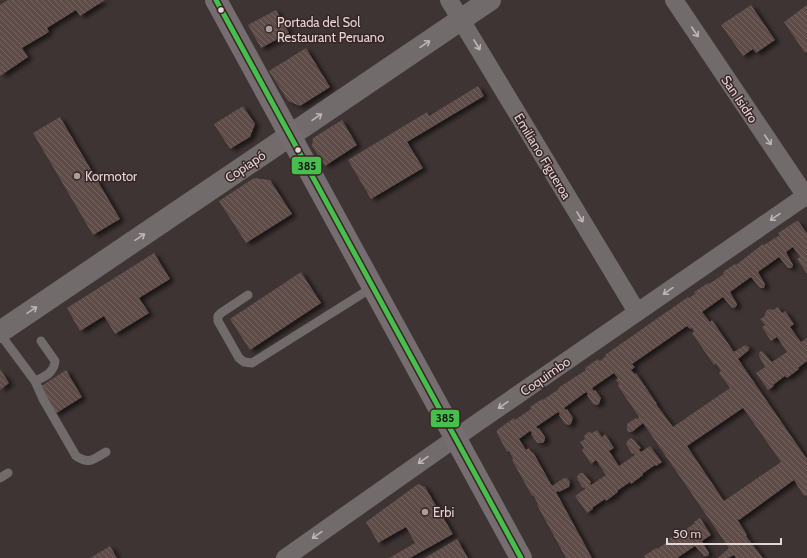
<svg xmlns="http://www.w3.org/2000/svg" width="807" height="558" font-family="Cabin,sans-serif">
<style>
.building{fill:url(#building-back-hatch);fill-rule:evenodd;filter:url(#shadow)}
.lines{fill:none;stroke-linecap:round;stroke-linejoin:round}
.service{stroke:#716b6c;stroke-width:9}
.minor{stroke:#716b6c;stroke-width:18}
.tertiary{stroke:#716b6c;stroke-width:22}
.secondary{stroke:#756d6f;stroke-width:22}
.bus-1-casing{stroke:#382525;stroke-width:8}
.bus-1{stroke:#46bf4c;stroke-width:5}
.oneway{stroke:#c1b6b6}
.bus-dot{fill:#e3d6d6;stroke:#382525;stroke-width:1.5}
.poi-dot{fill:#aa9d9d;stroke:#382525;stroke-width:1.5}
.labels{text-anchor:middle;stroke-width:3;stroke-linejoin:round;paint-order:stroke}
.poi-label{font-size:13px;fill:#e3d6d6;stroke:#382525;text-anchor:start}
.street-label{font-size:13px;fill:#e3d6d6;stroke:#382525}
.line-badge{stroke:#382525;stroke-width:1.5}
.pale-badge-label{font-size:11px;text-anchor:middle;font-weight:bold;fill:#111}
</style>
<defs>
<pattern id="building-back-hatch" width="6" height="6" patternUnits="userSpaceOnUse"><rect width="6" height="6" fill="#5e4c46"/><path d="M-1 5l2 2M0 0l6 6M5-1l2 2" fill="none" stroke="#756560"/></pattern>
<filter id="shadow"><feDropShadow dx="4.5" dy="2.5" stdDeviation="2" flood-color="#0009"/></filter>
</defs>
<rect width="100%" height="100%" fill="#3f3434"/>
<g class="building">
<path d="M8,0H105L80,16L76,10L47,28L49,32L22,48L28,57L0,76V5Z"/>
<path d="M751,5L775,40L756,53L753,49L743,56L721,25Z"/>
<path d="M807,5V52L805,53L784,22Z"/>
<path d="M276,10L289,33L261,48L248,25Z"/>
<path d="M306,48L330,87L300,106L288,101L269,71Z"/>
<path d="M478,86L484,96L407,142L423,168L371,199L348,160L427,112L429,116Z"/>
<path d="M243,106L255,124L250,137L230,149L214,124Z"/>
<path d="M60,117L120,219L93,235L33,133Z"/>
<path d="M342,120L357,145L325,166L312,146L313,138Z"/>
<path d="M254,178L270,180L292,214L246,243L219,201Z"/>
<path d="M798,221L807,233V274L797,259L800,257L793,247L786,252L793,265L792,268H788L779,257L758,272L765,284L764,288H760L751,277L730,292L737,304L736,307L732,308L723,297L702,312L710,322L712,320L734,352L745,345L749,347V350L738,359L807,459V497L806,495L804,496L794,480L739,520L737,519L747,535L746,536L763,558H736L734,555L728,558H718L729,548L643,423L632,432H629L627,430V424L636,418L637,419L639,417L618,386L619,384L616,380L618,378L614,373L592,388L594,391L595,390L601,398L599,404L596,405L593,404L587,395L588,394L586,392L564,408L566,410L567,409L573,418L571,424L568,425L565,424L559,415L560,414L558,412L536,427L538,429L539,428L545,437V440L543,443H537L531,434L532,433L530,431L519,439L526,450L529,448L532,453L533,452L552,486L564,478H567L570,482L569,487L559,492L558,491L556,492L592,558H566L537,505L538,504L533,495L532,496L512,460L513,459L509,451L507,452L497,433V430L514,418L515,420L531,409L530,407L542,399L543,400L559,389L558,388L586,370L585,368L598,359L600,361L606,356L605,355L688,297L689,298L696,293L694,292L708,283L709,284L724,274L723,272L735,264L736,265L763,244L764,245L780,235L778,233L795,222ZM687,326L690,329L692,328L694,332L692,333L714,365L716,364L721,371L719,373L730,388L673,427L656,404H657L636,373L635,374L631,370L635,367L632,364ZM743,408L781,462L724,501L687,446Z"/>
<path d="M154,253L170,279L139,298L149,313L115,334L104,316L80,331L67,308Z"/>
<path d="M301,272L321,303L250,350L230,319Z"/>
<path d="M778,307L782,313L785,311L794,324L790,327L801,342L807,338V361L798,368L799,369L787,378L785,376L773,385L774,386L768,390L756,373L765,367L759,356V353L761,351L763,352L772,362L787,352L777,337L771,341L762,327L765,325L760,319L765,316V313L767,310L770,309L773,310Z"/>
<path d="M0,369L9,383L0,390Z"/>
<path d="M66,370L82,397L55,414L40,387Z"/>
<path d="M597,430L602,437L605,434L614,448L609,451L619,466L635,455L633,453L632,454L626,444L628,440L631,438L634,440L641,448L639,449L641,452L650,446L662,462L656,466L655,465L642,474L643,475L631,484L630,482L617,491L618,492L606,501L605,499L592,508L593,509L587,513L575,496L585,489L584,487L583,488L577,479V476L580,473H583L591,482L590,483L591,485L606,475L596,460L591,464L582,450L584,448L580,442L585,439L584,436L587,433L590,432L592,433Z"/>
<path d="M418,484L425,487L453,534L410,558H389L415,543L406,527L378,543L366,522Z"/>
<path d="M700,518L711,535L702,541L709,553L708,556H704L695,546L677,558H645L644,556L656,548L657,549L670,540L669,539L681,530L682,532L695,523L694,522Z"/>
<path d="M457,539L468,558H425Z"/>
<path d="M110,546L117,558H90Z"/>
</g>
<g class="lines">
<g class="service">
<path d="M248,295L221,313L218,316V321L239,358L244,362L252,363L373,287"/>
<path d="M0,334L35,381C44,377 54,373 55,361L41,341"/>
<path d="M35,381L43,399L76,456C90,465 93,459 106,452"/>
<path d="M0,478L8,473"/>
</g>
<g class="minor">
<path d="M449,0L637,312"/>
<path d="M674,0L807,198"/>
<path d="M285,558L474,425L807,195"/>
</g>
<path class="tertiary" d="M0,332L490,0"/>
<path class="secondary" d="M216,0L521,558"/>
<defs>
<path id="bus-1" d="M216,0L521,558"/>
</defs>
<use href="#bus-1" class="bus-1-casing"/>
<use href="#bus-1" class="bus-1"/>
</g>
<defs><path id="oneway-shaft" d="M-6 0H5M1.5-3L5.5 0L1.5 3" fill="none" stroke-width="1.6" stroke-linecap="round" stroke-linejoin="round"/></defs>
<g class="oneway">
<use href="#oneway-shaft" transform="translate(695 32) rotate(56)"/>
<use href="#oneway-shaft" transform="translate(425 44) rotate(-34)"/>
<use href="#oneway-shaft" transform="translate(477 45) rotate(59)"/>
<use href="#oneway-shaft" transform="translate(317 117) rotate(-34)"/>
<use href="#oneway-shaft" transform="translate(768 140) rotate(56)"/>
<use href="#oneway-shaft" transform="translate(580 217) rotate(59)"/>
<use href="#oneway-shaft" transform="translate(775 217) rotate(145)"/>
<use href="#oneway-shaft" transform="translate(140 237) rotate(-34)"/>
<use href="#oneway-shaft" transform="translate(668 291) rotate(145)"/>
<use href="#oneway-shaft" transform="translate(32 310) rotate(-34)"/>
<use href="#oneway-shaft" transform="translate(503 405) rotate(145)"/>
<use href="#oneway-shaft" transform="translate(423 460) rotate(145)"/>
<use href="#oneway-shaft" transform="translate(317 535) rotate(145)"/>
</g>
<g class="bus-dot">
<circle cx="221" cy="10" r="3.5"/>
<circle cx="298" cy="150" r="3.5"/>
</g>
<g class="poi-dot">
<circle cx="269" cy="29" r="4"/>
<circle cx="77" cy="176" r="4"/>
<circle cx="425" cy="512" r="4"/>
</g>
<g class="labels">
<g class="poi-label">
<text x="277" y="27">Portada del Sol<tspan x="277" dy="15">Restaurant Peruano</tspan></text>
<text x="85" y="181">Kormotor</text>
<text x="433" y="517">Erbi</text>
</g>
<g class="street-label">
<text transform="translate(740 99) rotate(56)" y="5">San Isidro</text>
<text transform="translate(543 156) rotate(59)" y="5">Emiliano Figueroa</text>
<text transform="translate(245 166) rotate(-34)" y="5">Copiapó</text>
<text transform="translate(545 376) rotate(-35)" y="5">Coquimbo</text>
</g>
</g>
<g class="line-badge">
<rect x="291" y="156" width="31" height="19" rx="4" fill="#46bf4c"/>
<rect x="430" y="409" width="30" height="19" rx="4" fill="#46bf4c"/>
</g>
<g class="pale-badge-label">
<text x="307" y="170">385</text>
<text x="445" y="422">385</text>
</g>
<path d="M667 538v6h114v-6" fill="none" stroke="#e3d6d6" stroke-width="2"/>
<text x="673" y="538" font-size="12" fill="#e3d6d6" stroke="#382525" stroke-width="3" paint-order="stroke">50 m</text>
</svg>
